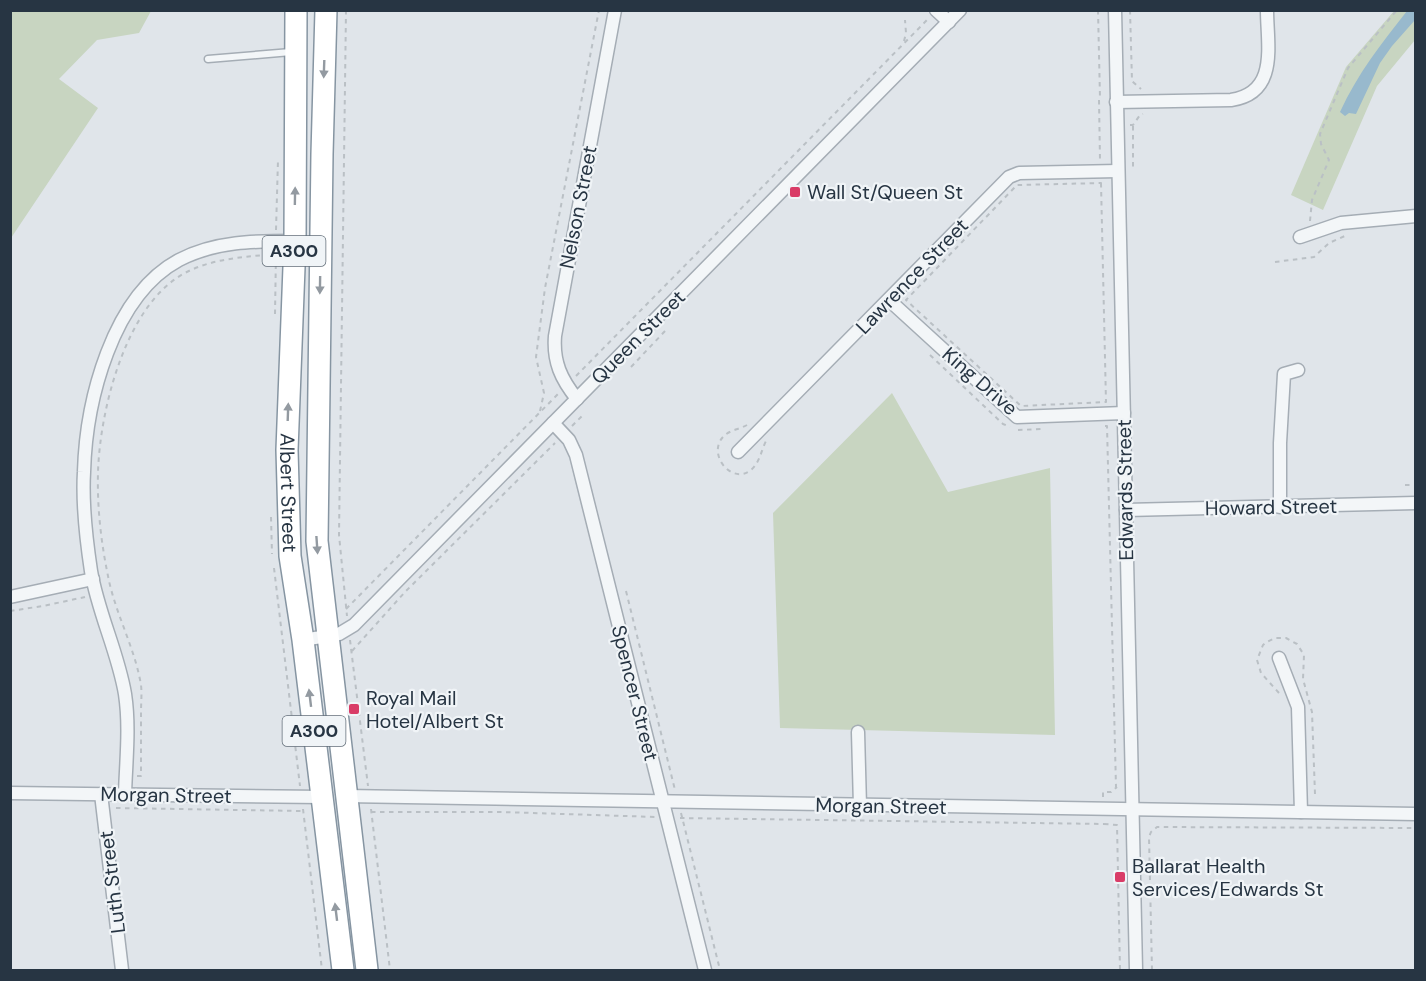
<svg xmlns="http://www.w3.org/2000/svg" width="1426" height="981" font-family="'DM Sans',sans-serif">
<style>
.green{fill:#c8d5c1}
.water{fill:#98b9cd}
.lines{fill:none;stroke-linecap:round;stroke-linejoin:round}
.lane-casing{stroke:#a5adb5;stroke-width:9}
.street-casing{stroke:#a5adb5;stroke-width:15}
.highway-casing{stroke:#8695a2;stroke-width:24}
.path{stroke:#bac0c5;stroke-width:2;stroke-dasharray:4.5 4.5;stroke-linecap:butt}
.lane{stroke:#f3f6f8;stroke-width:6}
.street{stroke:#f3f6f8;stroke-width:12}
.highway{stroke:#fff;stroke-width:21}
.oneway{fill:#939aa1}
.poi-dot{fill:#d93c67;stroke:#f0f4f7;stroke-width:2}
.labels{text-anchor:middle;stroke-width:4.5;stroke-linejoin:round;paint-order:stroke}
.shield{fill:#f0f4f7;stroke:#636e79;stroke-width:1.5}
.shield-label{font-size:18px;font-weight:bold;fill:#273543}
.poi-label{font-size:20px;fill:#273543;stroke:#f0f4f7;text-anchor:start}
.street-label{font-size:20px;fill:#273543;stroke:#f0f4f7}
</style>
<rect width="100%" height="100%" fill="#e0e5ea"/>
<g class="green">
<path d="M11,10L151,11L139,33L97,40L59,79L98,108L11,238Z"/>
<path d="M1394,11H1415V40L1377,86L1323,210L1291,195L1346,67Z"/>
<path d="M892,393L948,492L1050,468L1055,735L780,728L773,513Z"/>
</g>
<path class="water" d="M1407,11H1415V20L1392,46L1380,63L1356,114L1349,113L1345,116L1340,112C1358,73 1381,44 1407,11Z"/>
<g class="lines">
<defs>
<path id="lane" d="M208,59L291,52"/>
<g id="street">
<path d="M936,10L949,22"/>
<path d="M1115,10L1136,970"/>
<path d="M1116,102L1231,100C1279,93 1267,45 1267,10"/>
<path d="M1300,237L1341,223L1416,216"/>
<path d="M889,300L1017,417L1124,413"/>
<path d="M577,399C561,379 553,362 555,336L615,10"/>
<path d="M553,423L569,440L576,455L705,970"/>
<path d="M738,452L1009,177L1019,173L1118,171"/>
<path d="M1280,507V443L1284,374L1298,370"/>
<path d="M1126,510L1416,503"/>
<path d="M10,597L93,579"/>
<path d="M303,640L339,634L354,625L960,10"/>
<path d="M1279,658L1298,707L1301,812"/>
<path d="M858,732L860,806"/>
<path d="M10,793L322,797"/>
<path d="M101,794L122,970"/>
<path d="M125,794C126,761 130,727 125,694C118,652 98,613 91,571C86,538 82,505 84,472C86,401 112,296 179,260C215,241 255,241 295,241"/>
<path d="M346,796L1416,814"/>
</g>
<g id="highway">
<path id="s1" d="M296,10L295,241L287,450L290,556L303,640L343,970"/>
<path d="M326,10L322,154L317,541L367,970"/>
</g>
</defs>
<use href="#lane" class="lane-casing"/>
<use href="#street" class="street-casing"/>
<use href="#highway" class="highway-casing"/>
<g class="path">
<path d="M346,10L339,535L347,616"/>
<path d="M1098,10L1100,98"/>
<path d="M1130,10L1132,81L1141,89"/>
<path d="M904,41L906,33L905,20"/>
<path d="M1099,100L1100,160"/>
<path d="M1130,125H1133L1140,115L1143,114"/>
<path d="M1133,126V168"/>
<path d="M1101,183L1106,402L1021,406L906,300L1017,185Z"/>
<path d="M1310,221L1312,200L1329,160L1321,144L1320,134L1348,68L1397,10"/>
<path d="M276,230L278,160"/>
<path d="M1275,262L1314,257L1329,243L1347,235"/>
<path d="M275,314L276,253"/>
<path d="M930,355L1003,424L1010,427"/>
<path d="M631,367L666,330"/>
<path d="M576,376L928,19"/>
<path d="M540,411L544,393L536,357L545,288L599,10"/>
<path d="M747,425C740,429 731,430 725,435C705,452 731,486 751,470C760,462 761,451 766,441"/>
<path d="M572,426L583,415"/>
<path d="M1105,426H1107L1116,787"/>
<path d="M1018,430L1042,429"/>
<path d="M1405,485H1416"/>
<path d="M271,517L272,554"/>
<path d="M274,568L300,786"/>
<path d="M626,591L675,790"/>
<path d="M346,609L559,393"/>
<path d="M10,611L43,606L85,597"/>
<path d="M350,640L368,786"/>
<path d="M352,651L405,592L555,443"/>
<path d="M1279,693L1261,673L1257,660L1263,645L1267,642L1275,638H1286L1297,644L1304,655L1303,679L1312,712L1315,794"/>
<path d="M137,776H141C141,755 141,734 141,712C141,703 142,694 141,685C135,648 115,613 108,576C101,542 97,507 98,472C100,410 125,307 183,274C212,258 245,257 276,254"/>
<path d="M1103,797V792H1111L1117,787"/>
<path d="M116,808L302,811"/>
<path d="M303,809L322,970"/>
<path d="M371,809L390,970"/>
<path d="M371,812H502L656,817"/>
<path d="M681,813L720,970"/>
<path d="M680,818L1104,824"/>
<path d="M1104,824L1117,825L1120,970"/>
<path d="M1152,970L1149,837L1151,832L1157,827L1416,828"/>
</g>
<use href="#lane" class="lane"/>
<use href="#street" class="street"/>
<use href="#highway" class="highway"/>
</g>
<defs><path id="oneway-solid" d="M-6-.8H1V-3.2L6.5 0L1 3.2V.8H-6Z" transform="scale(1.5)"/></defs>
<g class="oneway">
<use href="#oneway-solid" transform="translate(324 69) rotate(92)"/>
<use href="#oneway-solid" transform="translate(295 196) rotate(-89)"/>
<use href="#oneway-solid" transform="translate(320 285) rotate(91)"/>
<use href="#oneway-solid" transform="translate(288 412) rotate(-88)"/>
<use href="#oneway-solid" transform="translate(317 545) rotate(86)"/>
<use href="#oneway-solid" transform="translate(310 698) rotate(-97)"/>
<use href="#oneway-solid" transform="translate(336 912) rotate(-97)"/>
</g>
<g class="poi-dot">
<rect x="789" y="186" width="12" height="12" rx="3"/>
<rect x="348" y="703" width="12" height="12" rx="3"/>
<rect x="1114" y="871" width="12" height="12" rx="3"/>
</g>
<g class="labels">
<g class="shield">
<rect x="262.5" y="236" width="63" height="30" rx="4.5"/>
<rect x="282.5" y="716" width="63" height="30" rx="4.5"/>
</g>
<g class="shield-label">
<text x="294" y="257">A300</text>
<text x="314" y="737">A300</text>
</g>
<g class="poi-label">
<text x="807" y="199">Wall St/Queen St</text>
<text x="366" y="705">Royal Mail<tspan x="366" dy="23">Hotel/Albert St</tspan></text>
<text x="1132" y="873">Ballarat Health<tspan x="1132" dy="23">Services/Edwards St</tspan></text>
</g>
<g class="street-label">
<text transform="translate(578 207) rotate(-79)" y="7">Nelson Street</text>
<text transform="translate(912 276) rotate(-46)" y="7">Lawrence Street</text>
<text transform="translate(638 337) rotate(-45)" y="7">Queen Street</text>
<text transform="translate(980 381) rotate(41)" y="7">King Drive</text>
<text transform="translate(1125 490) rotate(-91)" y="7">Edwards Street</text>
<text dy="7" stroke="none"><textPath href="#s1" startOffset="483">Albert Street</textPath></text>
<text transform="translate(1271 507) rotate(-1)" y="7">Howard Street</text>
<text transform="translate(635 693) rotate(76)" y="7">Spencer Street</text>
<text transform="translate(166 795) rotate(1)" y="7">Morgan Street</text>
<text transform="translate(881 806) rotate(1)" y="7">Morgan Street</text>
<text transform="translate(112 882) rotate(-97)" y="7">Luth Street</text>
</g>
</g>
<rect width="1426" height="981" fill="none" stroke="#273543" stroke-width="24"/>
</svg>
